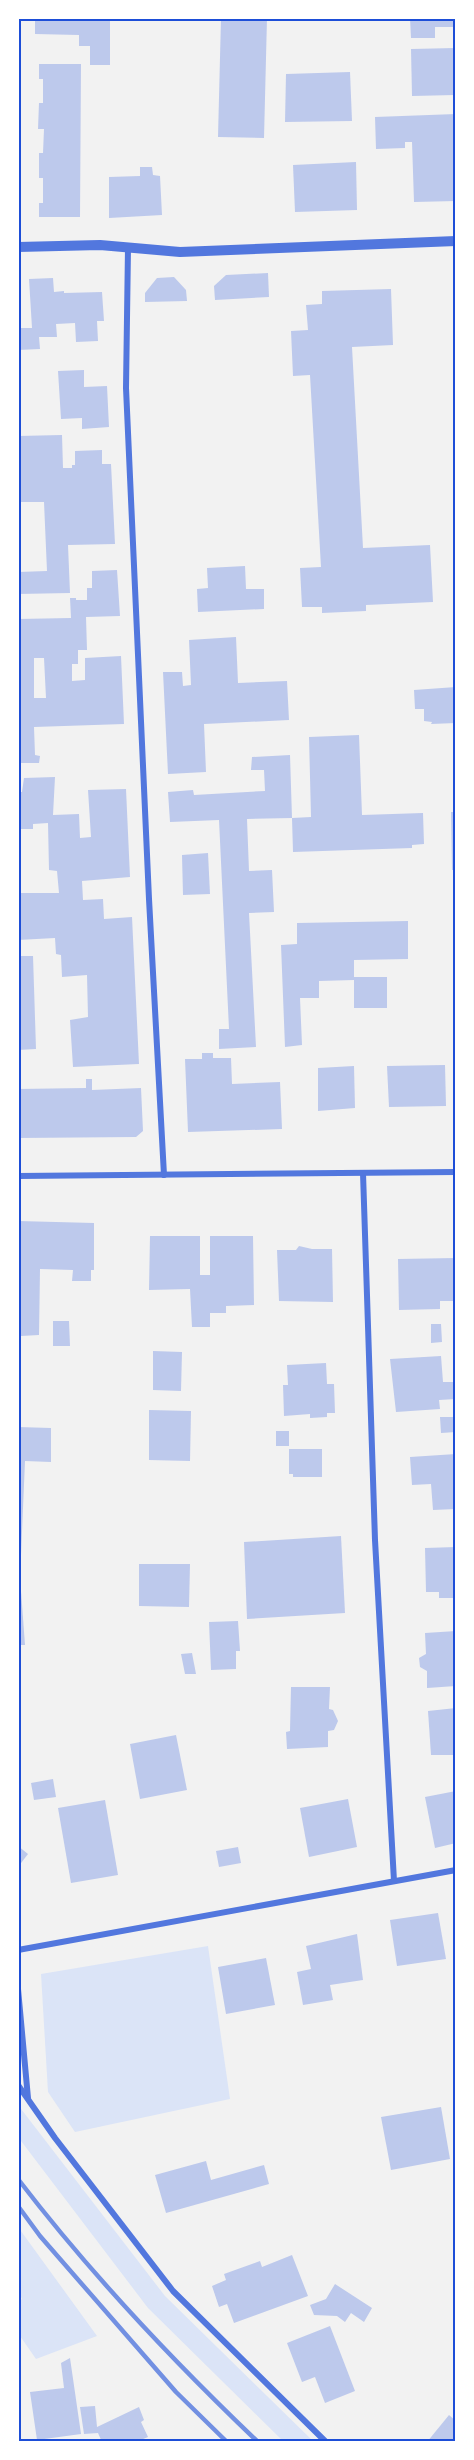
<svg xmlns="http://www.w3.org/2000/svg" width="474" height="2460" font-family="Figtree,sans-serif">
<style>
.green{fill:#dbe4f7}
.building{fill:#bdc9ec;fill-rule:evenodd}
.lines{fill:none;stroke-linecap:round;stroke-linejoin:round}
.minor{stroke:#5277de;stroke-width:6}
.tertiary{stroke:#5277de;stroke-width:10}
.rail{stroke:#7290e2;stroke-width:4.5}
.neatline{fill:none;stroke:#1d4ed8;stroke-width:2}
</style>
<rect width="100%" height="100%" fill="#f2f2f2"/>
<g class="green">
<path d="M208,1946L230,2099L75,2132L48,2092L41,1974Z"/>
<path d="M18,2105L165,2296L314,2442H284L148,2308L18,2137Z"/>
<path d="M18,2227L97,2336L36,2359L18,2333V2302L22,2299L18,2291Z"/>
</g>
<g class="building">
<path d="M35,18H110V65H90V46H79V35L35,34Z"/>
<path d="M221,18H267L264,138L218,137Z"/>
<path d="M410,18H453V27H435V38H411Z"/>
<path d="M455,48V95L412,96L411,49Z"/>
<path d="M39,64H81L80,217H39V203H43V178H39V153H43L44,129H38L39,103H43V79H39Z"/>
<path d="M350,72L352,121L285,122L286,74Z"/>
<path d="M456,114V201L414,202L412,142H405V148L376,149L375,117Z"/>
<path d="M356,162L357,210L295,212L293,165Z"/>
<path d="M140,167H152L153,175L160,176L162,215L109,218V177L140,176Z"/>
<path d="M268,273L269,297L215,300L214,286L226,275Z"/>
<path d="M174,277L186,290L187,301L145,302V293L157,278Z"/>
<path d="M53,278L54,292L64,291V293L102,292L104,321H97L98,341L76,342L75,323L56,324L57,337H39L40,349L18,350V328H32L29,279Z"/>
<path d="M391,289L393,345L352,347L363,548L430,545L433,602L366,605V611L322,613V607H302L300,568L321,567L310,375L293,376L291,331L308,330L306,305L322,304V291Z"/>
<path d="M84,370V387L107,386L109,427L82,429V418L61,419L58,371Z"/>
<path d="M62,435L63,468H72V465H75V451L102,450V464H111L115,544L68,545L70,593L18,594V572L47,571L44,502H18V436Z"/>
<path d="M245,566L246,589H264V609L198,612L197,589L208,588L207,568Z"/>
<path d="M117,570L120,616L86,617L87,650H78V664H72V681L85,680V658L121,656L124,724L34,727L35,755L40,756L39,763H18V619L71,618L70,598H76V600H87V588H92V571ZM34,658H44L46,698H34Z"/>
<path d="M236,637L238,683L287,681L289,720L204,724L206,772L168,774L163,672H182L183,686L191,685L189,640Z"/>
<path d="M456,687V723L431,724L432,722L424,721V709H415L414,690Z"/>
<path d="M359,735L362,815L423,813L424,844L412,845V848L293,852L292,818L311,817L309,737Z"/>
<path d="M290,755L292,818L247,819L249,871L272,870L274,912L249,913L256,1047L219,1049V1029H229L219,820L170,822L168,792L193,790L194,795L265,791L264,770H251L252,757Z"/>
<path d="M55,777L53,815L79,814L80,838L91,837L88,790L126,789L130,877L82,881L83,900L103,899L104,919L132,917L139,1064L73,1067L70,1020L88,1017L87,975L62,977L61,955L56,954L55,938L18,940V893H59L57,871L49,870L48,823L33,824V829H18V792H22L24,778Z"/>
<path d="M451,812H456V870H452Z"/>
<path d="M208,853L210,894L183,895L182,855Z"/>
<path d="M408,921V959L354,960V977H387V1008H354V980L319,981V998H300L302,1045L285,1047L281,945L297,944V923Z"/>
<path d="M18,956H33L36,1049L18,1050Z"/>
<path d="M202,1053H213V1058H231L232,1084L280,1082L282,1129L188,1132L185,1059H202Z"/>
<path d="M445,1065L446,1106L389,1107L387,1066Z"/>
<path d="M354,1066L355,1108L318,1111V1068Z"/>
<path d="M86,1079H92V1090L141,1088L143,1131L136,1137L18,1138V1089L86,1088Z"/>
<path d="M18,1221L94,1223V1270H91V1281H72L73,1270L40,1269L39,1335L21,1336V1313H18Z"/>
<path d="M150,1236H200V1275H210V1236H253L254,1305L226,1306V1313H210V1327H192L190,1289L149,1290Z"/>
<path d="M299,1246L312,1249H332L333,1302L279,1301L277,1250H296Z"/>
<path d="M456,1258V1301H440V1309L399,1310L398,1259Z"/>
<path d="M53,1321H69L70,1346H53Z"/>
<path d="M431,1324H441L442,1342L431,1343Z"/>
<path d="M153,1351L182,1352L181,1391L153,1390Z"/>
<path d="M441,1356L443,1382H456V1399L439,1400L440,1409L396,1412L390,1359Z"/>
<path d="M326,1363L327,1384H334L335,1413H327V1417L310,1418V1414L284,1416L283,1385H288L287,1365Z"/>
<path d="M149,1410L191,1411L190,1461L149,1460Z"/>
<path d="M440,1417H456V1432L441,1433Z"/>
<path d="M18,1427L51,1428V1462L25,1461L20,1579H18Z"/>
<rect x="276" y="1431" width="13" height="15"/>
<path d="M289,1449H322V1477H293V1474H289Z"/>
<path d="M456,1454V1509L433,1510L431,1484L412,1485L410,1457Z"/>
<path d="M341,1536L345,1613L247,1619L244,1542Z"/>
<path d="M456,1547V1598H439V1592H426L425,1548Z"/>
<path d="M139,1564H190L189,1607L139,1606Z"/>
<path d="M18,1591H21L25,1645H18Z"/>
<path d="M238,1621L240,1651H236V1669L211,1670L209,1622Z"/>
<path d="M456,1631V1686L427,1688V1671L420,1667L419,1658L426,1654L425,1633Z"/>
<path d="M192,1653L196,1674H185L181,1654Z"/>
<path d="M291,1687H330L329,1709L333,1710L338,1721L334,1730L328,1731V1747L287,1749L286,1732L290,1731Z"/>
<path d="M456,1708V1755H431L428,1711Z"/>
<path d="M176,1735L187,1790L140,1799L130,1744Z"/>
<path d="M53,1779L56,1797L34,1800L31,1783Z"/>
<path d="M456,1791V1843L435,1848L425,1797Z"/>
<path d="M348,1799L357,1847L309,1857L300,1808Z"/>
<path d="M105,1800L118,1875L71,1883L58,1808Z"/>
<path d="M18,1846L28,1854L18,1867Z"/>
<path d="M238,1847L241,1863L219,1867L216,1851Z"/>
<path d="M438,1913L446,1959L397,1966L390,1920Z"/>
<path d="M357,1934L363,1980L330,1985L333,2000L303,2005L297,1972L311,1969L306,1946Z"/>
<path d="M266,1958L275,2005L226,2014L218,1967Z"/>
<path d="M441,2107L450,2159L391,2170L381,2117Z"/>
<path d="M206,2161L211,2180L264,2165L269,2184L166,2213L155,2175Z"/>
<path d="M292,2255L308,2296L234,2323L227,2304L219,2307L212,2286L226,2280L224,2274L260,2261L262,2267Z"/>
<path d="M335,2284L372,2308L364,2322L351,2313L345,2322L337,2316L314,2315L310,2305L326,2299Z"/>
<path d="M330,2326L355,2391L325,2403L315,2377L302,2382L287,2343Z"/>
<path d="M70,2358L81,2434L37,2440L30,2392L64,2388L61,2363Z"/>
<path d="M95,2406L97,2427L139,2407L144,2420L141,2422L148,2437L136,2442H102L98,2433L84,2434L80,2407Z"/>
<path d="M449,2415L456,2421V2442H427Z"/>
</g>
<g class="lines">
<g class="minor">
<path d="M128,248L126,388L149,899L164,1175"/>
<path d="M363,1173L375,1540L394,1881"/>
<path d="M18,1176L456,1172"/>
<path d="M18,1950L456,1870"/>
<path d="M18,1989L28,2098"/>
<path d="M18,2085L55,2138L173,2291L326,2442"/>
</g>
<path class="tertiary" d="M18,247L100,245L180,252L456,241"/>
<g class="rail">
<path d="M18,2179C90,2273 172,2360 258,2442"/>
<path d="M18,2206L40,2236L176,2392L227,2442"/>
</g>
</g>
<rect width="474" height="2460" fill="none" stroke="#ffffff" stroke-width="39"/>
<rect x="20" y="20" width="434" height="2420" class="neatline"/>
</svg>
